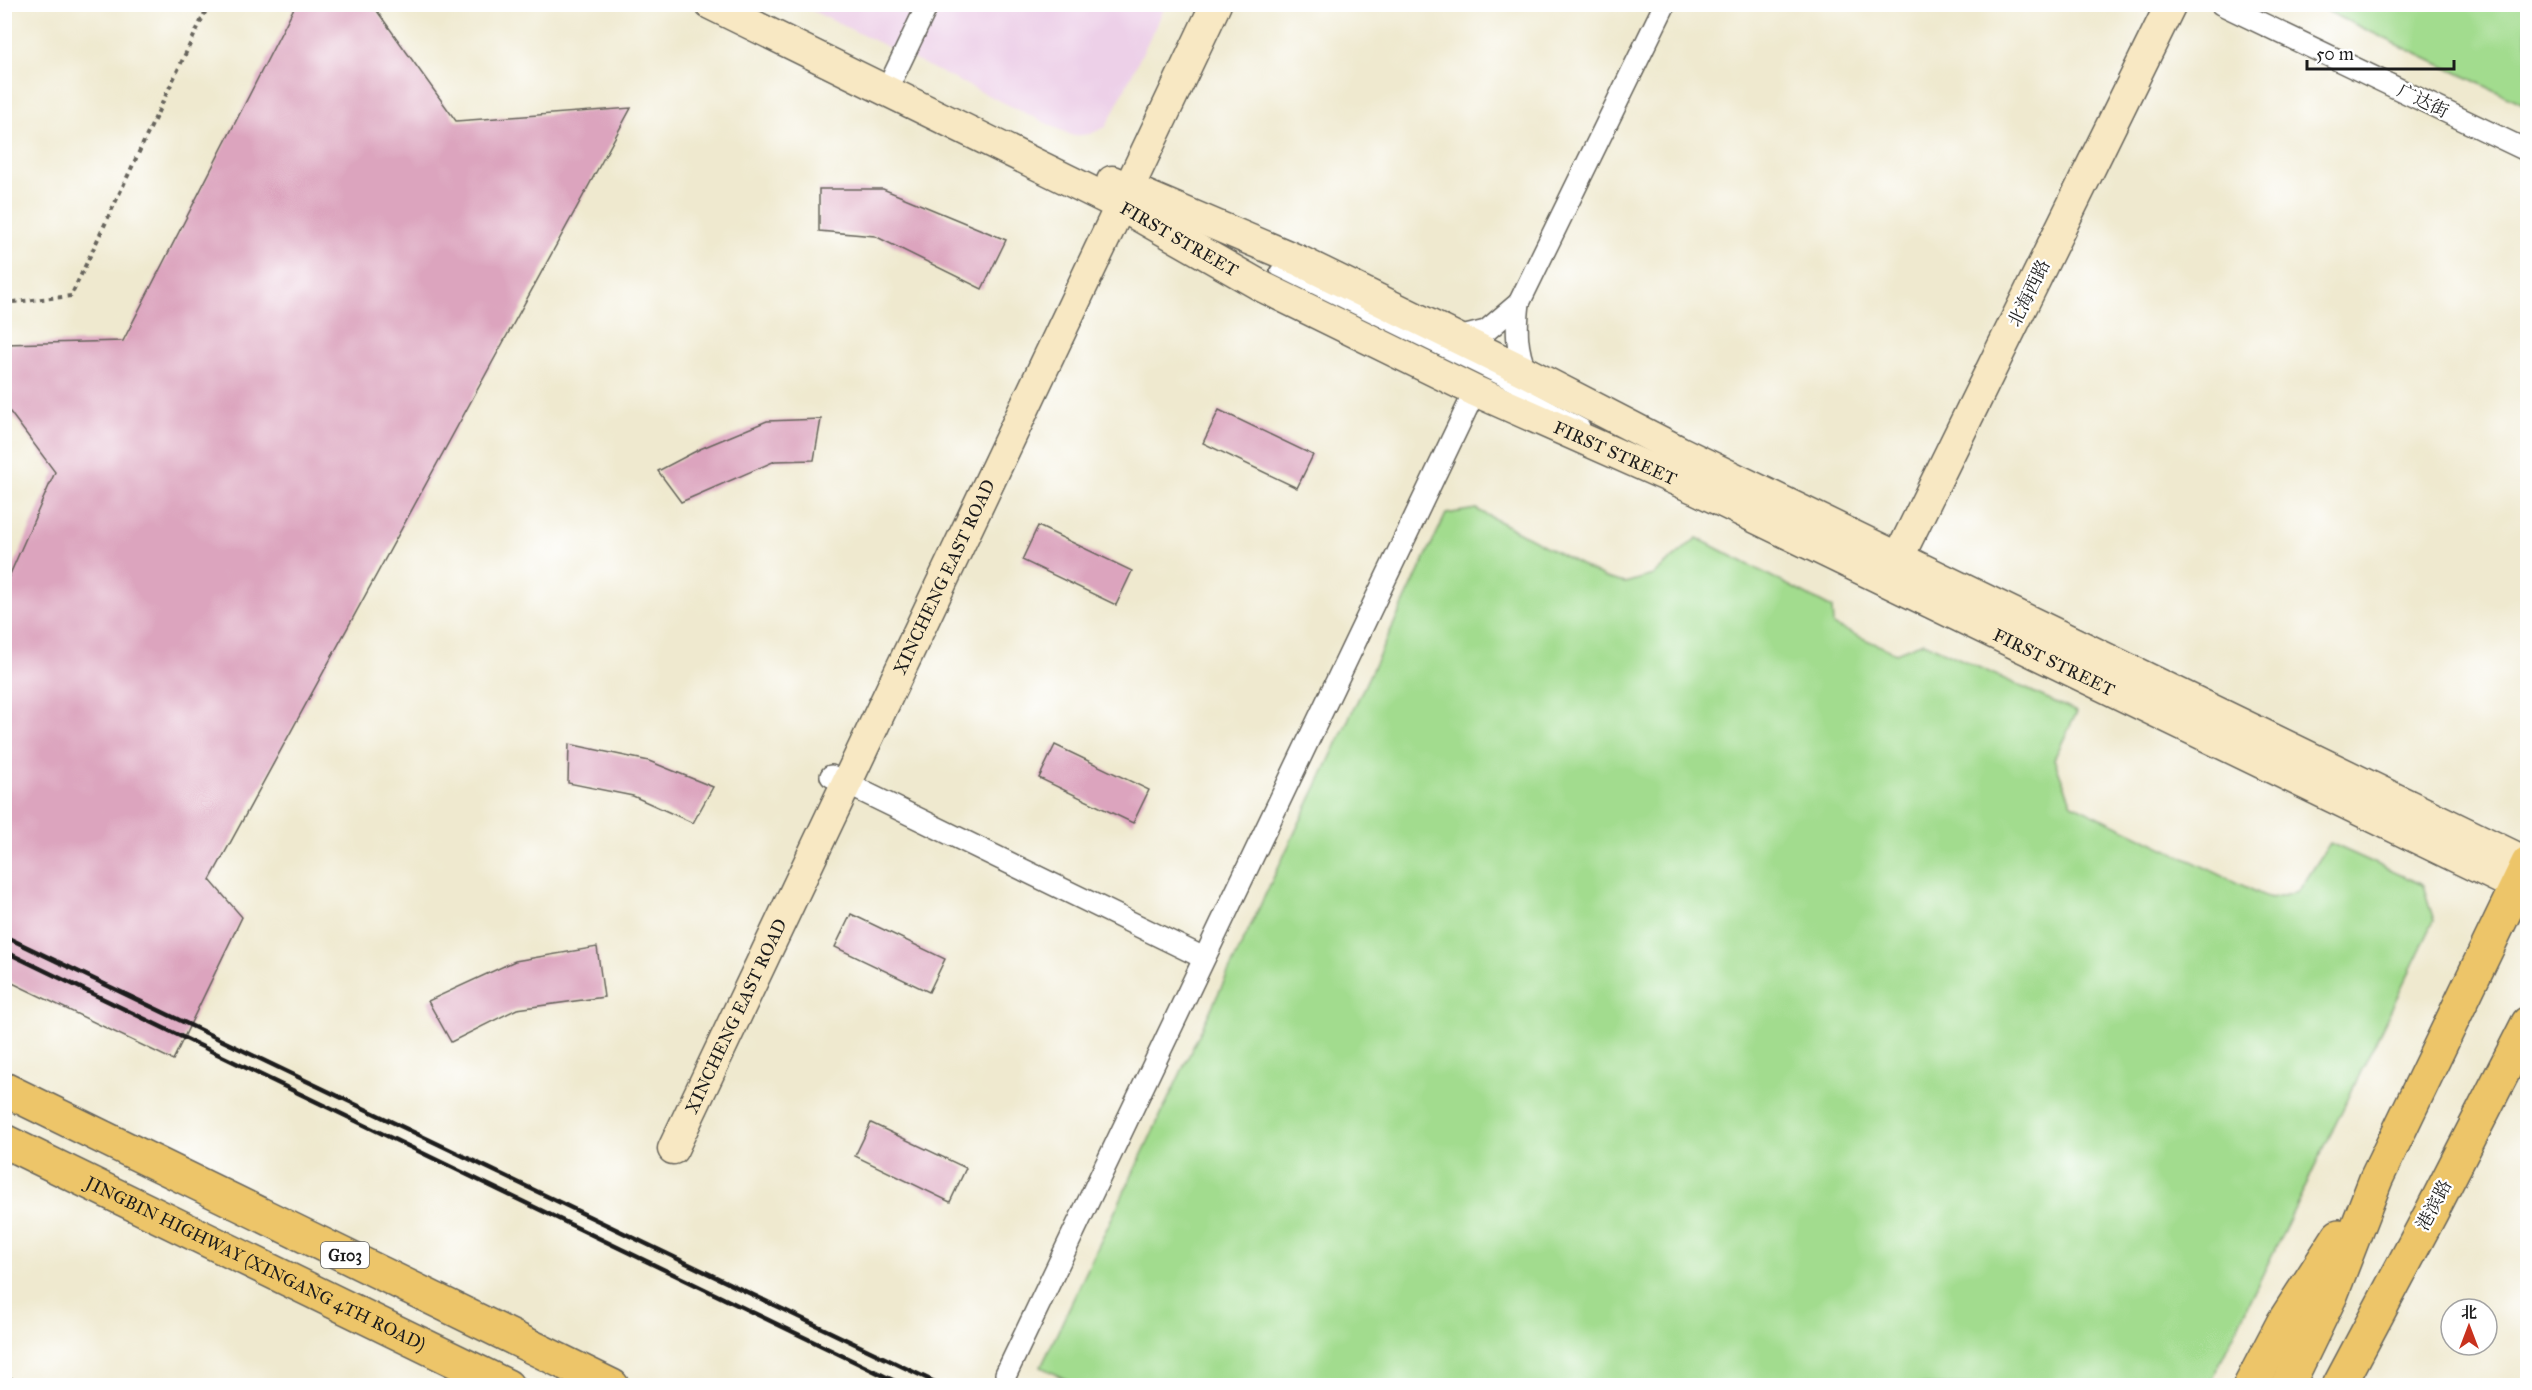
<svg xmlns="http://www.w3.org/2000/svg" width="2532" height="1390" font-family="'IM FELL Great Primer','Noto Serif SC',serif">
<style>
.built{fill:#edd0e8}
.green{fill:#a2dc8e;stroke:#5f7c55;stroke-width:1.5}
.building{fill:#dca4be}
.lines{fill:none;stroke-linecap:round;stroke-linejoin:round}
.lane-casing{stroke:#66645b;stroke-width:14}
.street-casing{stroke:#66645b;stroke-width:24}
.secondary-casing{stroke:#66645b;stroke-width:33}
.primary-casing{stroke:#66645b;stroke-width:36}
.highway-casing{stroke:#66645b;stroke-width:36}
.path{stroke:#66645b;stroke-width:4;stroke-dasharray:4.5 4.5;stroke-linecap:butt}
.lane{stroke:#fff;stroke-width:10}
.street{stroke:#fff;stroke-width:21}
.secondary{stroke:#f8e8c3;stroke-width:30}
.primary{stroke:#edc569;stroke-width:33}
.highway{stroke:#edc569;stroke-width:33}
.rail{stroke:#1c1c1c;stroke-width:4.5}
.labels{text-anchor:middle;stroke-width:4.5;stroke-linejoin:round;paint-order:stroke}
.shield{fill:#fff;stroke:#606060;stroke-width:1.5}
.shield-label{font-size:16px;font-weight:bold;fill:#1c1c1c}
.street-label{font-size:18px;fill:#1c1c1c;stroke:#fff}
</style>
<rect width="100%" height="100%" fill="#fff"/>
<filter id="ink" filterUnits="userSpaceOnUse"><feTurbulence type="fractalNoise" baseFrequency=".0167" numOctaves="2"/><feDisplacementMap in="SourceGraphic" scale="12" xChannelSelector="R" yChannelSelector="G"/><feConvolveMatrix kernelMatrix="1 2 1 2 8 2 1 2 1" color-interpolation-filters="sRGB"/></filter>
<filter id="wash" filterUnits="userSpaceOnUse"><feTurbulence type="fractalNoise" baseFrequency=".008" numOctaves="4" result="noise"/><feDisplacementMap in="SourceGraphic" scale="24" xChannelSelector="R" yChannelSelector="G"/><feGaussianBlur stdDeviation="1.35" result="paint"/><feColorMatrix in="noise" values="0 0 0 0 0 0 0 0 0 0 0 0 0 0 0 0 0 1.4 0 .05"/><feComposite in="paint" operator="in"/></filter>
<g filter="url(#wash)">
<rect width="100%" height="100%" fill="#efe9cf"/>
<path class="built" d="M800,5H1166L1106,127L1090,134L1073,136Z"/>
<g class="green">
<path d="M2314,5H2527V106Z"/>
<path d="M1476,509L1605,578L1625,583L1653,575L1697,538L1832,608L1833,625L1896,653L1923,642L2077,712L2054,759L2072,804L2271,899L2298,892L2330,843L2423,885L2434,921L2209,1385L1079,1386L1041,1367L1446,514Z"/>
</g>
<g id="blocks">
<g class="building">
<path d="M296,4H372L456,121L631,108L210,880L242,917L173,1060L4,979V588L55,472L4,404V344L123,341Z"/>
<path d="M819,189H883L1006,240L982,289L875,236L819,231Z"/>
<path d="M1219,410L1313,455L1297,488L1203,443Z"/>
<path d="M821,419L814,460L775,461L681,502L658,471L700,449L767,421Z"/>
<path d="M1038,526L1132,571L1116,605L1022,560Z"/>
<path d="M569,744L649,761L713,787L693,823L633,796L568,783Z"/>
<path d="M1055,745L1149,790L1133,823L1039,778Z"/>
<path d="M851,914L945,959L929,992L835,947Z"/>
<path d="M597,947L604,997L517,1009L451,1042L428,1001L515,961Z"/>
<path d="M871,1123L966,1168L950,1202L855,1156Z"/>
</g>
</g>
</g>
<g filter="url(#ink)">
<use href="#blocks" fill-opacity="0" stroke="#66645b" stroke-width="1.5"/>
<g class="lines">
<defs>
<path id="lane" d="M1276,270L1501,380L1584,425"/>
<g id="street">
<path d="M2221,4L2528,151"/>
<path d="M894,75L928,4"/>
<path d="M1458,338L1486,331L1519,303"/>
<path d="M1526,372C1516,349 1516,328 1519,303L1665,4"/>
<path d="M831,776L1204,958"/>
<path d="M1006,1374L1475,391"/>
</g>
<g id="secondary">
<path id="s1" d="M710,4L1121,206L1263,287L1475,391L1696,489L2528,892"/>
<path d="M1112,181L1300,261L1526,372L1679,451L2528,863"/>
<path d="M1889,577L2171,4"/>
<path id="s2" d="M673,1149L1216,4"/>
</g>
<g id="primary">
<path d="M2250,1386L2283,1323L2339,1236"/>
<path d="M2287,1386L2331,1295L2376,1179L2528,863"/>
<path d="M2339,1386L2431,1213L2528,1023"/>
</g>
<g id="highway">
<path d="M4,1089L612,1386"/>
<path id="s3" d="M4,1141L507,1386"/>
</g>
</defs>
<use href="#lane" class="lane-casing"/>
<use href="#street" class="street-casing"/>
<use href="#secondary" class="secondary-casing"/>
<use href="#primary" class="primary-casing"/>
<use href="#highway" class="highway-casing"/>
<path class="path" d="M4,303L71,296L209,4"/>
<use href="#lane" class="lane"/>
<use href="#street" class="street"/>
<use href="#secondary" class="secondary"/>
<use href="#primary" class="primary"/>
<use href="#highway" class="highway"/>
<g class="rail">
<path d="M4,936L943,1386"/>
<path d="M4,951L905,1386"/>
<path d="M4,1376L25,1386"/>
</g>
</g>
</g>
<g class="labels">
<rect class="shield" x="321" y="1242" width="48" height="26" rx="4.5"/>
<g class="shield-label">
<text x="345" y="1261">G103</text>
</g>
<g class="street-label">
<text transform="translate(2423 101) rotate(26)" y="6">广达街</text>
<text dy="6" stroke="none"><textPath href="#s1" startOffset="525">FIRST STREET</textPath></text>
<text transform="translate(2029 293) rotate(-64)" y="6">北海西路</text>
<text dy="6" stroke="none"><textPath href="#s1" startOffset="1011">FIRST STREET</textPath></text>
<text dy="6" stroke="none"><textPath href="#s2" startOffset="633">XINCHENG EAST ROAD</textPath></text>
<text dy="6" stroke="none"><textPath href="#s1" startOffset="1497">FIRST STREET</textPath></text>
<text dy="6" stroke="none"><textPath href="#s2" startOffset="147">XINCHENG EAST ROAD</textPath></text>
<text transform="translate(2434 1205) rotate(-62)" y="6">港滨路</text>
<text dy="6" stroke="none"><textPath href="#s3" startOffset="280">JINGBIN HIGHWAY (XINGANG 4TH ROAD)</textPath></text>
</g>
</g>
<rect width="2532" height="1390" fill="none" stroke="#fff" stroke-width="24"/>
<g transform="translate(2469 1327)"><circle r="28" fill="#ffffff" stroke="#a4a4a4" stroke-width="1.5"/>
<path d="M0-4.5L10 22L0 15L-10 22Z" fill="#c8321e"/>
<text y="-9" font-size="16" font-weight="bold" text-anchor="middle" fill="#1c1c1c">北</text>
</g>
<path d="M2307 60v9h147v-9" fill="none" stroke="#1c1c1c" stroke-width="3"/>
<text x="2316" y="60" font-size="18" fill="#1c1c1c" stroke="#ffffff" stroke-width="4.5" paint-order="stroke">50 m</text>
</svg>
